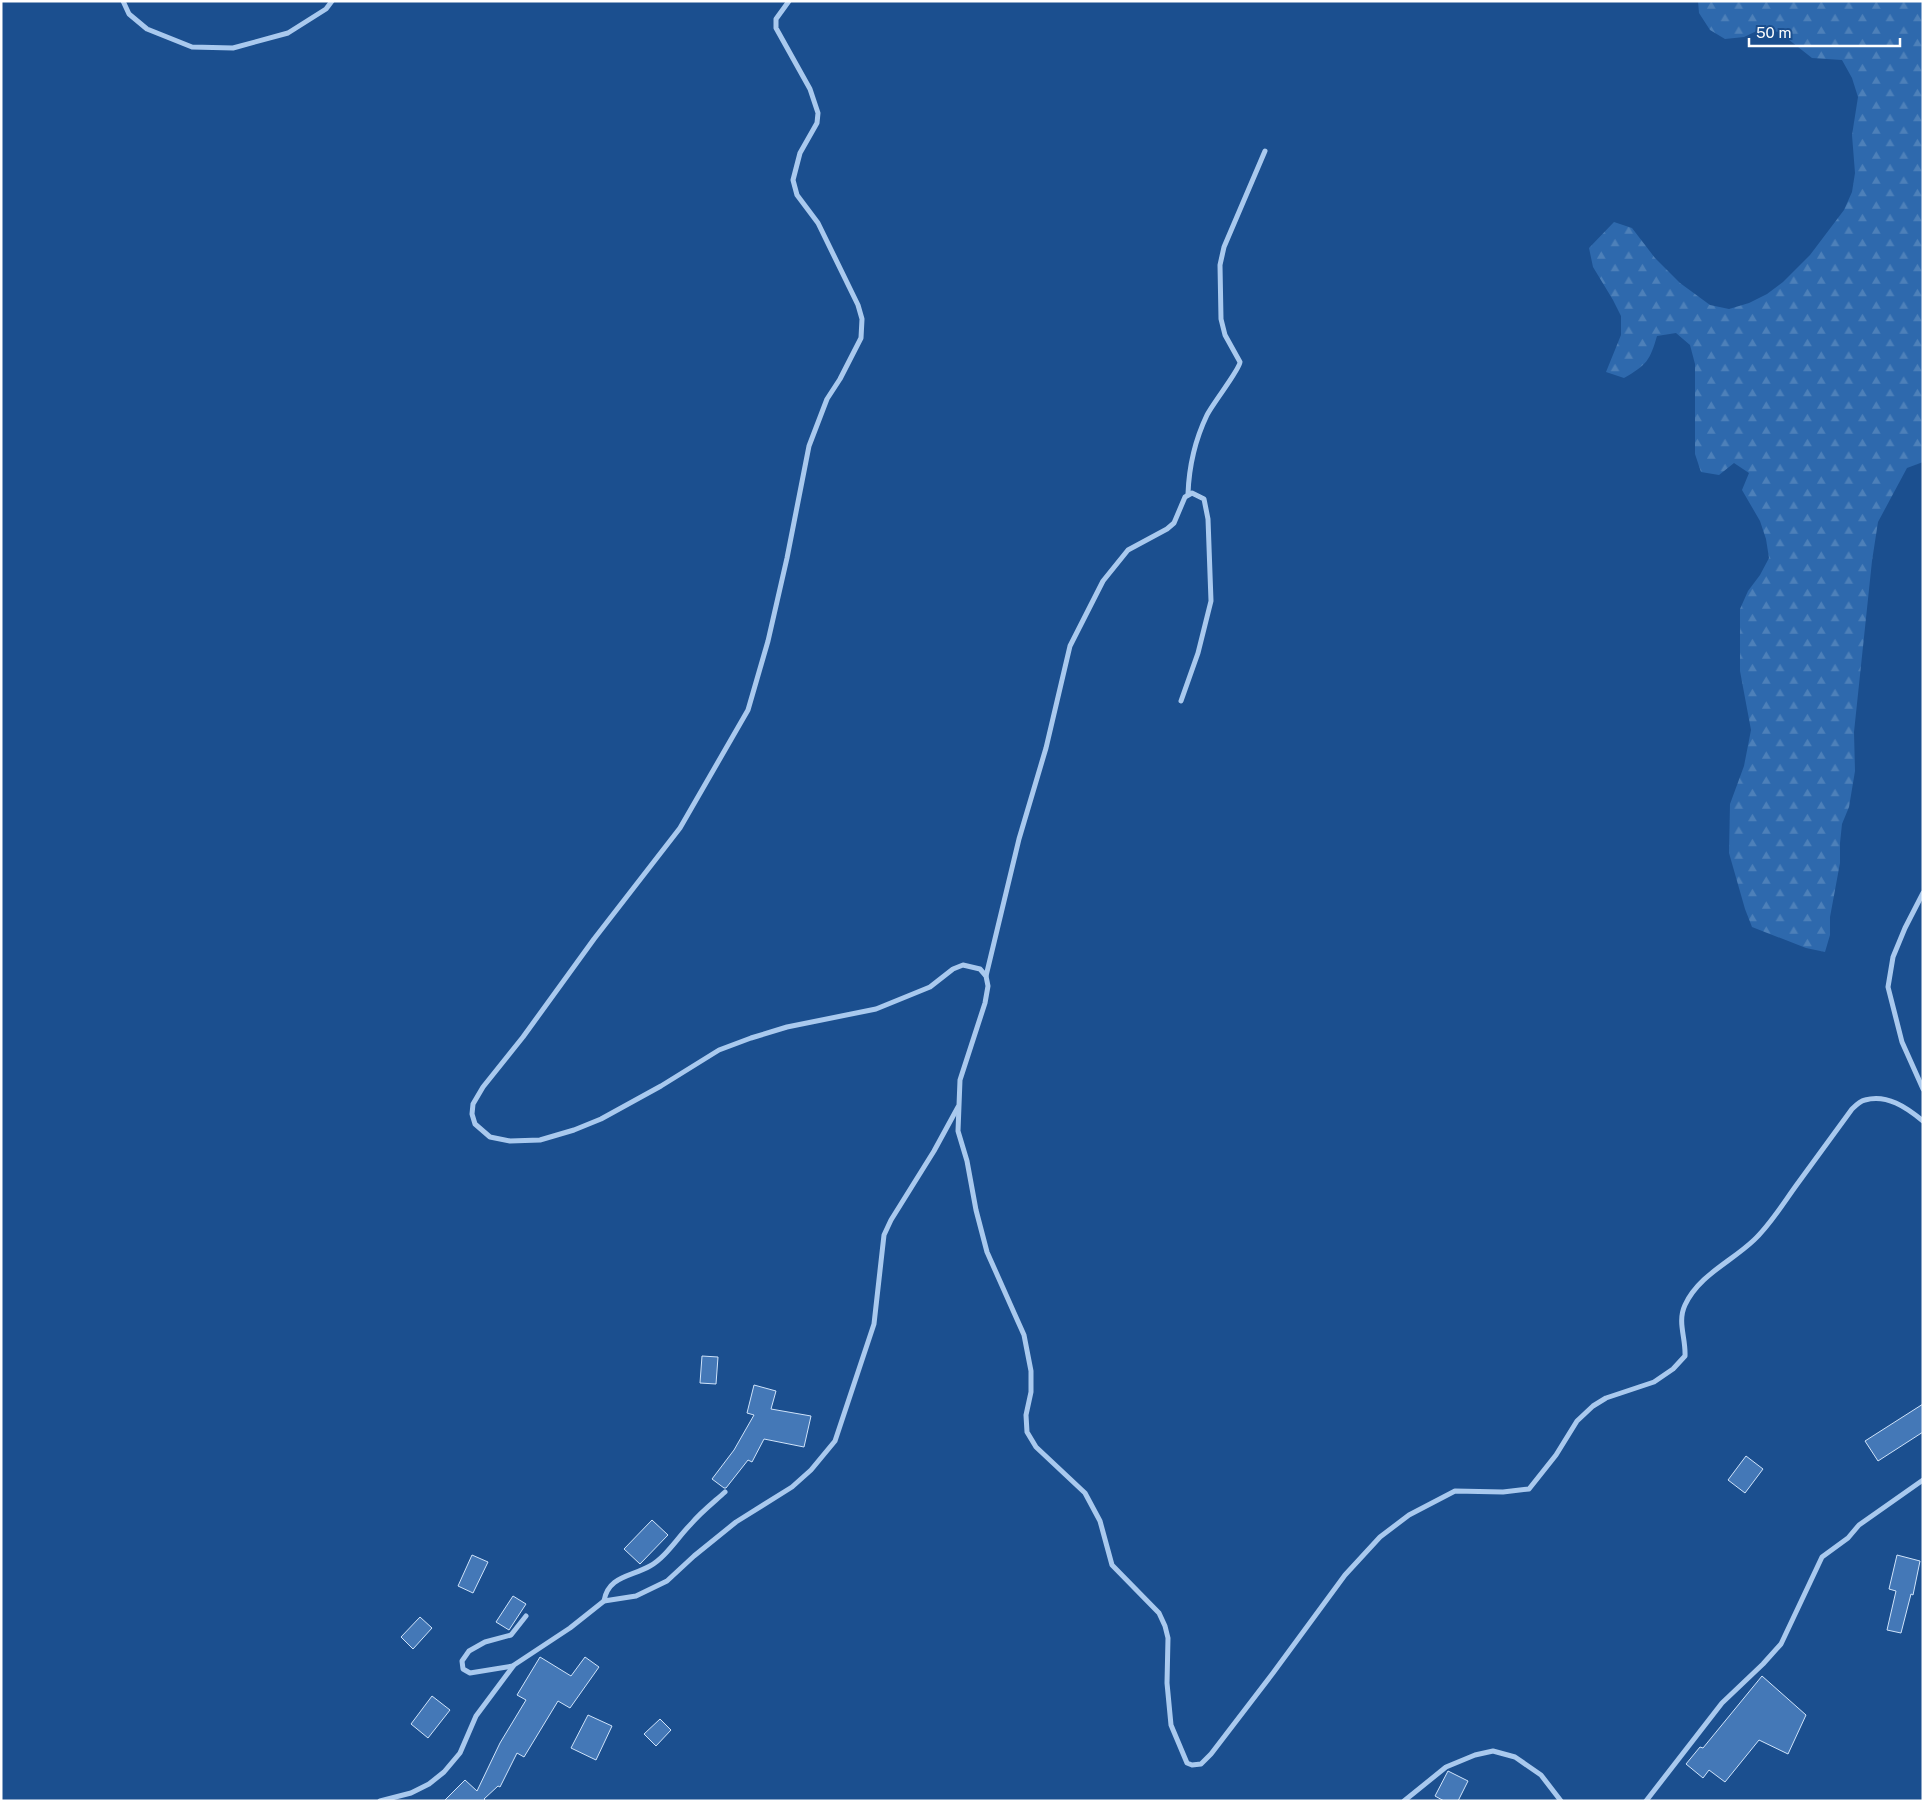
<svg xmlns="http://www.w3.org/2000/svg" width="1924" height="1802" font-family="'Public Sans',sans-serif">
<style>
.forest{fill:url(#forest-firs)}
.building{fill:#4478b7;stroke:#cfe3fa}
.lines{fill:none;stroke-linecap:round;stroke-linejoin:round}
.street{stroke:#a9c9ee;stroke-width:5}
</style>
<defs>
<pattern id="forest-firs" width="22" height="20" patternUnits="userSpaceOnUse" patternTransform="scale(1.25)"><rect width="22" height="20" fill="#2e69ad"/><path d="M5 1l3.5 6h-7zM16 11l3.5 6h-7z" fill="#4d80b9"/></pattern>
</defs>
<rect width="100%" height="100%" fill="#1b4f8f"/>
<path class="forest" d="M1698,1H1923V462L1907,468L1878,522L1872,561L1854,732L1855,771L1849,807L1842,824L1840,843V863L1830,917V935L1825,952L1806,948L1752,927L1745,909L1729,853L1730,804L1744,766L1751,730L1740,671V609L1748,591L1760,575L1769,558L1766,539L1760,521L1742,490L1749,473L1734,463L1719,475L1701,472L1695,454V364L1690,345L1676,333L1657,336C1650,360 1647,365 1624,378L1606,372L1621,335V316L1613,300L1593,267L1589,248L1614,222L1632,228L1655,258L1680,283L1710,305L1729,309L1749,303L1767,294L1783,282L1810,255L1844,210L1852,192L1855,173L1852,135L1858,97L1852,78L1842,60L1812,58L1779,32L1761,29L1744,37L1725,39L1710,30L1699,13Z"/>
<g class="building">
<path d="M702,1356L718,1357L716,1384L700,1383Z"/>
<path d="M754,1385L776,1391L771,1409L811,1416L804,1447L764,1439L752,1462L748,1460L726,1488H724L712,1479L734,1450L754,1415L747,1413Z"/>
<path d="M1923,1404V1432L1878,1461L1865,1441Z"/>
<path d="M1746,1456L1763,1469L1745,1493L1728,1480Z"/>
<path d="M652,1520L668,1535L640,1564L624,1549Z"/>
<path d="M472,1555L488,1562L473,1593L458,1586Z"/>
<path d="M1897,1555L1920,1561L1913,1595L1911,1594L1901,1633L1887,1630L1896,1591L1889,1589Z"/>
<path d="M513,1596L526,1604L509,1630L496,1622Z"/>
<path d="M420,1617L432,1628L413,1649L401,1637Z"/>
<path d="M540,1657L571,1676L585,1657L599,1667L570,1708L558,1701L524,1757L517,1753L500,1787L498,1786L484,1799L486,1801H444L465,1780L477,1791L500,1743L526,1700L517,1695Z"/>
<path d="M1762,1676L1806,1715L1788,1754L1759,1740L1725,1782L1709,1770L1703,1778L1686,1764L1700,1747L1703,1748Z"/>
<path d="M432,1696L450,1710L428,1738L411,1724Z"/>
<path d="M588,1715L612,1726L596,1760L571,1748Z"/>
<path d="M660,1719L671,1730L656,1746L644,1734Z"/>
<path d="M1448,1771L1468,1781L1458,1801H1444L1435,1796Z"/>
</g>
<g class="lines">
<g class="street">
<path d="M123,1L129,14L147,29L192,47L233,48L288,33L326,9L332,1"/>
<path d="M789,1L776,19V28L810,89L818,113L817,123L800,153L793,180L797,195L818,223L858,305L862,319L861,338L840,379L827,399L809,446L787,558L768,641L748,710L680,828L594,939L523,1037L483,1087L473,1104L472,1114L475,1124L490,1137L510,1141L540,1140L574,1130L601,1119L661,1086L719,1050L751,1038L787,1027L876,1009L930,987L953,969L963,965L980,969L986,976L988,986L985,1003L960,1080L958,1131L967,1161L976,1210L987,1252L1024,1335L1031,1371V1392L1026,1415L1027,1432L1036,1447L1085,1493L1100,1521L1112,1565L1159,1613L1165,1626L1168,1638L1167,1683L1171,1725L1187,1763L1192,1765L1201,1764L1211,1754L1273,1673L1345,1575L1380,1537L1409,1515L1455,1491L1503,1492L1529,1489L1556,1455L1577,1421L1593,1406L1606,1398L1654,1382L1673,1369L1685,1356C1686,1338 1677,1322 1685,1305C1699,1275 1731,1262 1754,1240C1771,1224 1784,1202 1798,1183C1816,1158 1834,1134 1852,1109C1855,1106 1860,1101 1865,1100C1887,1094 1906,1107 1923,1121"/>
<path d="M1188,494C1189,466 1195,440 1207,415C1213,403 1240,369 1240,362L1225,335L1221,319L1220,265L1224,247L1265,151"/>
<path d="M1923,893L1905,928L1893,957L1888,987L1902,1042L1923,1089"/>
<path d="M986,976L1019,839L1046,748L1070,646L1103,581L1128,550L1167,529L1174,523L1185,497L1192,493L1204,499L1208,519L1211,601L1198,653L1181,701"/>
<path d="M604,1601C608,1576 631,1577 650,1566C666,1557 678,1537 691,1524C701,1512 714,1502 725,1492"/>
<path d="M513,1666L470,1673L463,1669L462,1661L469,1651L485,1642L511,1635L526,1616"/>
<path d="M380,1801L411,1793L429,1784L444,1772L460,1753L476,1716L514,1665L570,1628L604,1601L636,1596L667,1581L694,1556L736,1522L792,1487L811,1470L835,1441L874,1324L884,1235L891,1220L934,1151L958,1107"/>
<path d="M1404,1801L1446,1767L1475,1755L1493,1751L1515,1757L1541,1775L1561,1801"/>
<path d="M1646,1801L1722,1703L1763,1664L1781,1644L1822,1557L1848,1538L1859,1525L1923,1480"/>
</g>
</g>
<rect width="1924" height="1802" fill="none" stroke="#ffffff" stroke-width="5"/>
<path d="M1749 38v8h151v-8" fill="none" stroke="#ffffff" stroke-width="2.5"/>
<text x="1756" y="38" font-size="15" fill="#ffffff" stroke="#1b4f8f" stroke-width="4" paint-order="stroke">50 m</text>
</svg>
